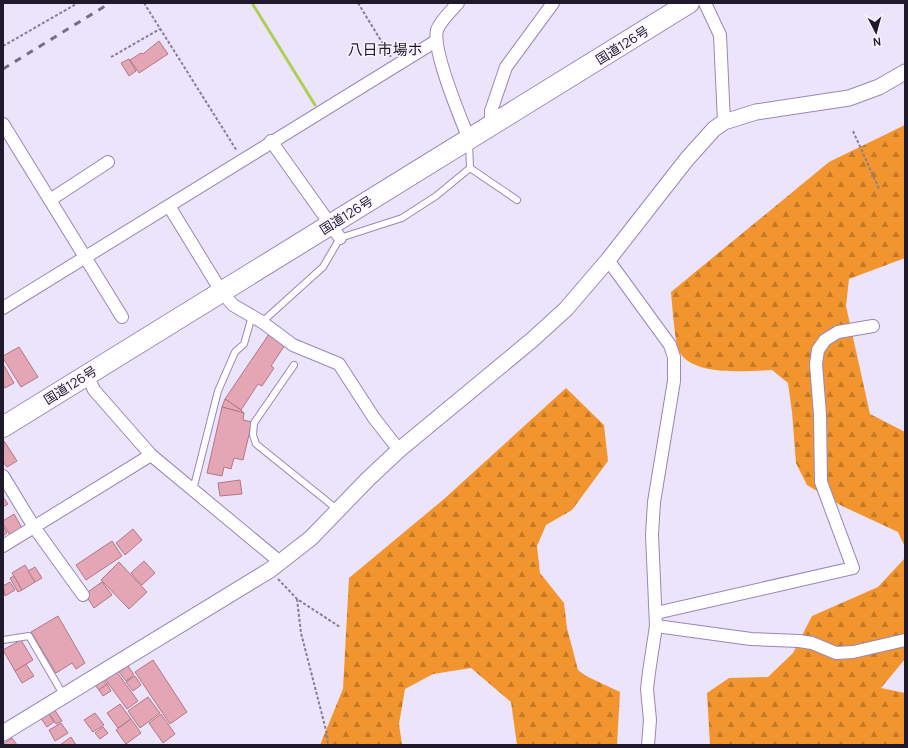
<svg xmlns="http://www.w3.org/2000/svg" width="908" height="748" font-family="Manrope,'Noto Sans JP',sans-serif">
<style>
.forest{fill:url(#forest-firs)}
.lines{fill:none;stroke-linecap:round;stroke-linejoin:round}
.stream{stroke:#adcf51;stroke-width:3}
.building{fill:#e4a6b5;stroke:#b27786}
.service-casing{stroke:#9a86b7;stroke-width:8}
.minor-casing{stroke:#9a86b7;stroke-width:14}
.tertiary-casing{stroke:#9a86b7;stroke-width:17}
.trunk-casing{stroke:#9a86b7;stroke-width:22}
.path{stroke:#877f94;stroke-width:2;stroke-dasharray:3 2;stroke-linecap:butt}
.service{stroke:#fff;stroke-width:6}
.minor{stroke:#fff;stroke-width:12}
.tertiary{stroke:#fff;stroke-width:15}
.trunk{stroke:#fff;stroke-width:20}
.rail{stroke:#776f83;stroke-width:3;stroke-dasharray:7 7;stroke-linecap:butt}
.labels{text-anchor:middle;stroke-width:3;stroke-linejoin:round;paint-order:stroke}
.street-label{font-size:13px;fill:#20182b;stroke:#f8f4ff}
.quarter-label{font-size:15px;fill:#20182b;stroke:#f8f4ff}
</style>
<defs>
<pattern id="forest-firs" width="22" height="20" patternUnits="userSpaceOnUse"><rect width="22" height="20" fill="#f3952e"/><path d="M5 1l3.5 6h-7zM16 11l3.5 6h-7z" fill="#c47927"/></pattern>
</defs>
<rect width="100%" height="100%" fill="#ece4fa"/>
<g class="forest">
<path d="M905,125V258L849,279L846,306L870,414L905,432V547L898,532L842,506L807,485L796,463L792,412L788,383L772,370C747,371 692,377 679,351C675,344 672,303 671,292L829,162Z"/>
<path d="M566,388L604,425L608,461L572,510L546,525L537,546L540,573L564,603L567,628L578,670L586,676L620,692L617,745H517L511,702L471,668L433,674L405,689L399,724L402,745H320L343,689L349,578L444,499Z"/>
<path d="M905,558V659L881,688L905,693V745H710L707,693L729,678L768,677L793,653L812,616L878,587Z"/>
</g>
<g class="lines">
<path class="stream" d="M252,3L315,105"/>
</g>
<g class="building">
<path d="M159,41L168,54L139,73L130,60L141,53L143,54Z"/>
<path d="M129,59L136,71L129,76L121,63Z"/>
<path d="M269,334L285,345L271,366L274,368L262,386L258,384L241,410L225,399Z"/>
<path d="M19,347L38,377L21,387L3,358V356Z"/>
<path d="M3,364L14,383L5,388L3,384Z"/>
<path d="M225,399L241,410L244,413L222,407Z"/>
<path d="M222,407L244,413L243,420L252,422L243,460L234,458L231,469L224,467L222,476L207,473Z"/>
<path d="M4,441L17,461L7,467L3,462Z"/>
<path d="M240,480L242,494L220,496L218,483Z"/>
<path d="M3,497L8,504L3,507Z"/>
<path d="M14,514L22,528L10,535L3,524V521Z"/>
<path d="M3,526L7,533L3,536Z"/>
<path d="M133,529L142,540L125,555L116,543Z"/>
<path d="M112,541L122,556L86,580L76,565Z"/>
<path d="M144,561L155,573L142,585L131,573Z"/>
<path d="M119,562L147,592L129,609L101,580Z"/>
<path d="M25,565L35,582L22,590L12,573Z"/>
<path d="M35,567L42,578L35,582L28,571Z"/>
<path d="M14,576L22,590L18,592L10,578Z"/>
<path d="M10,582L15,590L5,596L3,586Z"/>
<path d="M102,582L112,595L94,608L85,594Z"/>
<path d="M58,616L85,663L76,669L72,663L56,673L31,632Z"/>
<path d="M21,640L33,660L15,671L3,650Z"/>
<path d="M153,660L187,712L170,724L135,672Z"/>
<path d="M26,664L34,676L22,683L15,671Z"/>
<path d="M128,666L134,675L126,681L119,672Z"/>
<path d="M116,671L138,701L127,709L105,679Z"/>
<path d="M135,676L141,685L133,691L126,682Z"/>
<path d="M102,678L107,684L99,690L94,684Z"/>
<path d="M107,684L111,691L103,696L99,690Z"/>
<path d="M148,697L160,713L140,728L128,711Z"/>
<path d="M120,704L131,719L118,728L107,713Z"/>
<path d="M54,709L62,721L56,724L48,712Z"/>
<path d="M48,712L54,722L47,727L40,717Z"/>
<path d="M95,713L104,725L93,732L84,720Z"/>
<path d="M161,714L175,734L163,743L149,723Z"/>
<path d="M131,719L141,733L126,744L116,730Z"/>
<path d="M61,723L68,733L55,741L49,730Z"/>
<path d="M103,727L108,733L100,739L95,733Z"/>
<path d="M71,737L76,745H60Z"/>
<path d="M12,738L17,745H3V744Z"/>
</g>
<g class="lines">
<defs>
<g id="service">
<path d="M469,142L470,168"/>
<path d="M470,168L517,200"/>
<path d="M262,322L323,267L340,238L402,218L436,196L470,168"/>
<path d="M294,365L254,423L253,435L256,444L338,510"/>
<path d="M193,490L218,391L235,352L244,344L252,316"/>
<path d="M3,640L29,636L64,696"/>
</g>
<g id="minor">
<path d="M458,3C452,10 440,21 437,30C432,50 460,117 469,139"/>
<path d="M705,3L720,35L724,122"/>
<path d="M3,124L122,317"/>
<path d="M491,126V111L506,67L553,3"/>
<path d="M271,141L340,238"/>
<path d="M50,200L108,162"/>
<path d="M169,206L221,291L233,305L262,322L293,345L339,364L374,418L399,450"/>
<path d="M608,260L670,345L674,357V381L654,502L652,535L656,626L649,672L647,689L650,720L648,745"/>
<path d="M3,308L436,41"/>
<path d="M87,375L94,390L151,455L280,562"/>
<path d="M3,476L34,527L83,595"/>
<path d="M3,546L151,455"/>
<path d="M656,613L853,568L821,482L820,415L816,364L818,350L825,340L838,332L873,326"/>
<path d="M656,626L751,639L799,641L812,643L836,653L853,652L905,640"/>
</g>
<path id="tertiary" d="M3,733L270,570L311,538L368,479L399,450L532,340L566,309L608,260L687,159L714,129L724,122L756,112L849,98L879,87L905,72"/>
<path id="trunk" d="M3,427L689,3"/>
</defs>
<use href="#service" class="service-casing"/>
<use href="#minor" class="minor-casing"/>
<use href="#tertiary" class="tertiary-casing"/>
<use href="#trunk" class="trunk-casing"/>
<g class="path">
<path d="M144,3L237,151"/>
<path d="M358,3L391,57"/>
<path d="M3,46L78,3"/>
<path d="M111,57L160,29"/>
<path d="M853,131L879,189"/>
<path d="M278,579L297,599L340,627"/>
<path d="M297,599L301,633L327,734L328,745"/>
</g>
<use href="#service" class="service"/>
<use href="#minor" class="minor"/>
<use href="#tertiary" class="tertiary"/>
<use href="#trunk" class="trunk"/>
<path class="rail" d="M3,69L110,3"/>
</g>
<g class="labels">
<g class="street-label">
<text transform="translate(622 45) rotate(-32)" y="5">国道126号</text>
<text transform="translate(346 215) rotate(-32)" y="5">国道126号</text>
<text transform="translate(70 385) rotate(-32)" y="5">国道126号</text>
</g>
<g class="quarter-label">
<text x="385" y="55">八日市場ホ</text>
</g>
</g>
<rect width="908" height="748" fill="none" stroke="#20182b" stroke-width="8"/>
<g transform="translate(876 32) rotate(174)" stroke="#f8f4ff" stroke-width="3" paint-order="stroke">
<path d="M0-3L7 15L0 10L-7 15Z" fill="#20182b"/>
<text y="-6" font-size="11" font-weight="bold" text-anchor="middle" fill="#20182b">N</text>
</g>
</svg>
